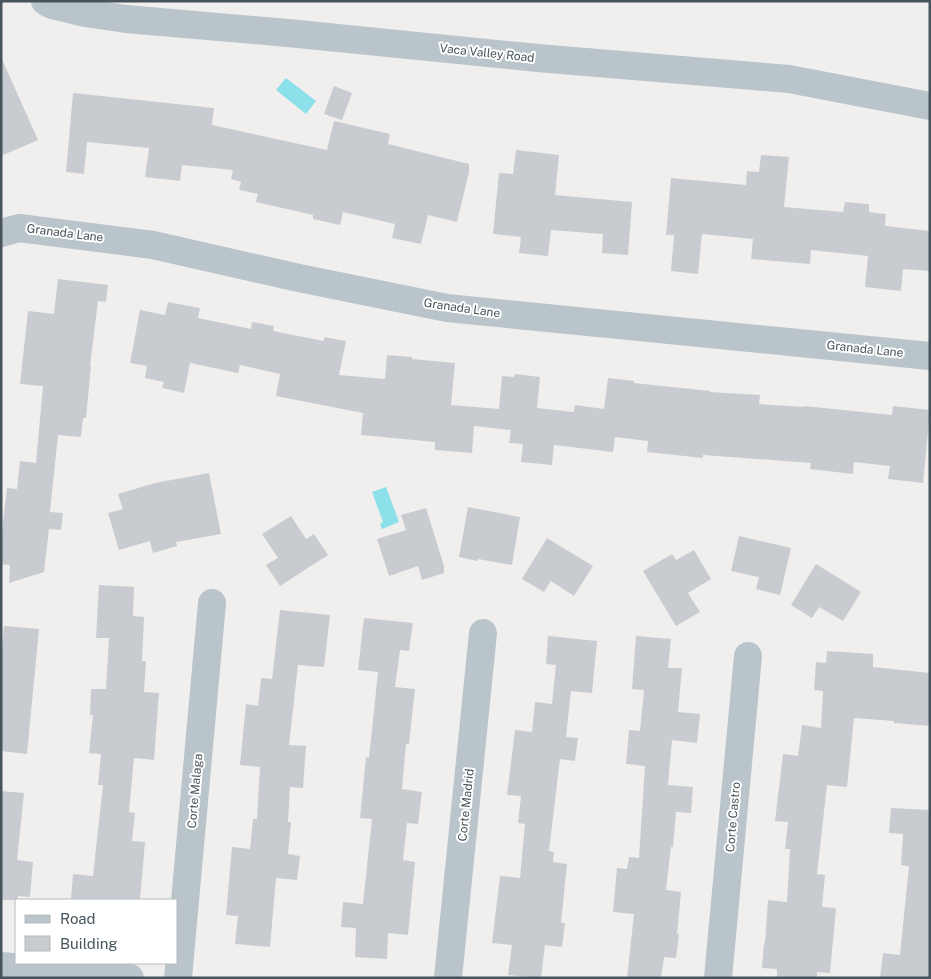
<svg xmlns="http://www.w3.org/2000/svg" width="931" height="979" font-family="'Public Sans',sans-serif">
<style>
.water{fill:#8be0ea}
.building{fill:#c8ccd1}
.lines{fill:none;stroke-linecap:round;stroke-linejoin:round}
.minor{stroke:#bac4cb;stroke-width:28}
.labels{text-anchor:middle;stroke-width:4;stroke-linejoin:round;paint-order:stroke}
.street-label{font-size:12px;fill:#47545b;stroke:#fff}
</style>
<rect width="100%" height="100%" fill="#f1eeee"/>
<g class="water">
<path d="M286,78L316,101L306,114L276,90Z"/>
<path d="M386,487L399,522L382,529L380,524L383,522L372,492Z"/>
</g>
<g class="building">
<path d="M1,57L38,140L1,156Z"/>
<path d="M334,86L352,93L342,120L324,114Z"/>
<path d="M73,93L214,108L212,125L327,150L334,121L390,134L388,144L469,164V172L457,222L428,215L421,244L392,238L395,224L343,212L340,225L313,219V215L256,202L258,194L239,190L241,182L231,179L233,170L182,165L180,181L145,177L149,148L87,142L84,174L66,172Z"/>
<path d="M516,150L559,155L555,195L632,202L628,255L602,253L603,234L551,230L548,256L519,253L521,237L493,234L499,173L513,174Z"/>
<path d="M761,155L789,157L784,207L843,212L845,202L869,204V212L886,214L885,226L930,231V271L903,269L901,291L865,287L868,256L811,250L810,264L751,259L753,239L702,234L698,274L671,271L674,235H666L671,178L746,185L747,171L759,172Z"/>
<path d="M58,279L108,285L106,302L98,301L90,366H91L86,418H83L81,437L58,435L50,512L63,513L61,530L49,529L44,572L9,583L10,565L1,564V539L7,488L17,489L20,461L36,463L43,386L20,384L28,311L54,314Z"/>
<path d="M168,302L200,308L198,318L251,329L252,322L274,326L273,331L324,341V337L346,341L339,375L385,379L387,355L412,357V359L455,363L451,405L499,409L502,376L514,377L515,374L540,377L537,408L574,412L575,405L604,409L608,378L634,381V383L710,391V392L760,395L759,404L804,407V406L892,415L893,406L930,410L923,483L888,479L890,466L854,462L853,474L810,469L811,463L703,455V458L647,452L648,441L615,437L613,452L554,445L552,465L521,462L523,444L509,443L511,430L474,426L472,453L435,450V442L361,435L363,413L276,396L280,374L240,365L238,373L190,363L184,393L162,388L164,382L145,378L147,366L130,363L140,310L165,315Z"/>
<path d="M209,473L221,534L176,542L177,546L153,553L150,541L119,550L108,513L123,509L118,494L155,483Z"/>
<path d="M468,507L520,517L512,565L478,559L477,561L459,557Z"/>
<path d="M426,508L444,566V573L422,580L418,566L389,576L377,539L406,530L401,515Z"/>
<path d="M291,516L306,539L314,534L328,555L280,586L266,565L278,558L262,534Z"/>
<path d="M739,536L791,548L780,595L756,589L759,577L731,571Z"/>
<path d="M547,538L593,566L574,596L551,581L544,592L522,579Z"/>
<path d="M694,550L711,579L688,593L700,612L676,626L643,571L672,554L676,560Z"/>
<path d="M816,564L861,592L843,621L819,607L812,618L791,605Z"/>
<path d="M99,585L134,587L133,616L144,617L142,661H146L144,692L159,693L154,760L134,758L129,812L135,813L132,841L145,842L140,900L71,899L73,874L93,876L103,785H98L101,754L89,753L93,715H90L91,689H106L109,638H96Z"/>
<path d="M280,610L330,615L324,667L298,665L289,745L306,746L303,788L290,787L288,822H291L288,854L300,856L297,880L276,878L270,947L235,944L238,916L226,915L232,847L250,849L253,819H257L260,767L240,765L246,704L258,706L261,678L272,679Z"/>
<path d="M364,618L413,623L409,651L400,650L395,687L415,689L409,744H406L402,789L422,792L418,824L407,823L403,860L415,862L408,935L388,933L387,959L355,957L356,928L341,927L343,902L363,904L372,819L360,818L366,757L369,758L378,672L358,670Z"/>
<path d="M4,626L39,629L27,754L1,751V657Z"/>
<path d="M548,636L597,641L592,693L571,691L566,737L578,738L575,761L560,759L549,851L554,852L553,862L567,864L561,923H565L562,947L545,945L541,978H538L508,975L512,945L492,943L500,876L520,878L525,824L518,823L521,796L507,795L515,730L532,732L535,702L552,704L556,665L546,664Z"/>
<path d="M636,636L671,639L668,668H682L678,712L700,714L697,743L672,740L668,785L693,787L691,813L676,812L673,847H671L666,890L681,892L677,934H679L676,958L664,957L661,978H627L634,914L613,912L617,868L627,869L629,857L639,858L645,766L626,764L629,730L640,731L644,690L632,689Z"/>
<path d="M827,651L873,654V667L930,673V726L894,723V721L854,718L847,787L827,785L817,874L825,875L822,907L836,908L830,973L817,972V978H777V969L762,968L764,943H765L768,900L787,902L790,849H785L788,822L775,821L783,754L798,756L802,725L821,728L823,691L814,690L816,662L826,663Z"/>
<path d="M1,791L24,793L17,860L33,862L30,897L18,896V900H1Z"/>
<path d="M891,808L930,810V978H880L883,953L900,955L909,866L901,865L903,834L889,833Z"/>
</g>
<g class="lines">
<g class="minor">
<path d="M45,1L52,5L85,13L126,19L288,33L538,58L789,79L930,106"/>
<path d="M1,233L19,228L153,245L299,278L447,308L930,356"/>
<path d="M1,966L130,978"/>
<path d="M178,978L212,603"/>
<path d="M448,978L483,633"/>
<path d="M718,978L748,656"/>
</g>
</g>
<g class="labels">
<g class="street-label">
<text transform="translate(487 53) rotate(6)" y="4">Vaca Valley Road</text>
<text transform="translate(65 233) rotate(7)" y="4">Granada Lane</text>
<text transform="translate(462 308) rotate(8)" y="4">Granada Lane</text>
<text transform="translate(865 349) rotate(6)" y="4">Granada Lane</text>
<text transform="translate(195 791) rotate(-85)" y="4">Corte Malaga</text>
<text transform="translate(466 805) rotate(-84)" y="4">Corte Madrid</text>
<text transform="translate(733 817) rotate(-85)" y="4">Corte Castro</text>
</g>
</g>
<rect width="931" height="979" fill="none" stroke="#47545b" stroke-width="5"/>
<rect x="15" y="899" width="162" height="65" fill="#ffffff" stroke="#b5bbbd"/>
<rect x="25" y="915" width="25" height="8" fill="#bac4cb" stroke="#b5bbbd"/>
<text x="60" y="924" font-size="15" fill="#47545b">Road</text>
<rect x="25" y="936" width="25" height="15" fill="#c8ccd1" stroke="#b5bbbd"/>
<text x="60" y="949" font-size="15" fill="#47545b">Building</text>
</svg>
